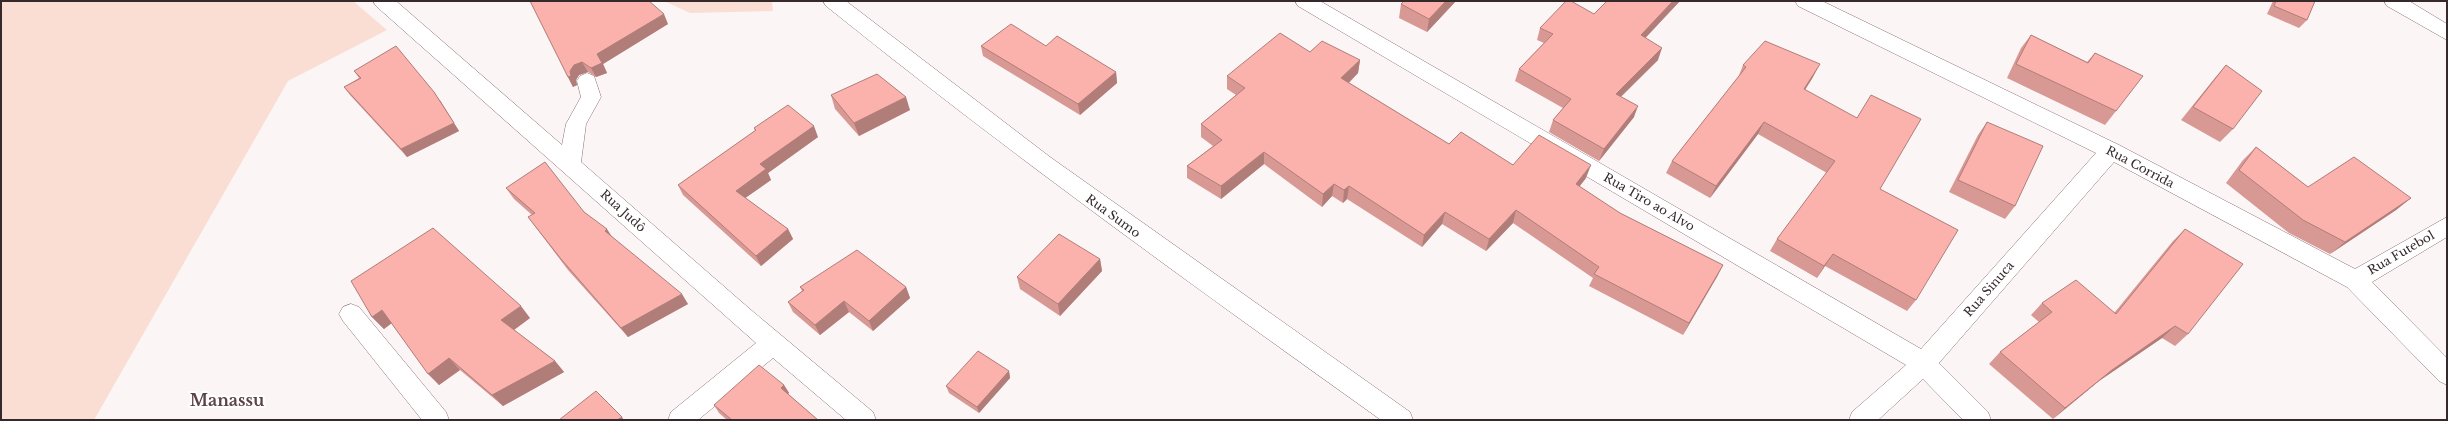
<svg xmlns="http://www.w3.org/2000/svg" width="2448" height="421" font-family="'Libre Baskerville',serif">
<style>
.green{fill:#faded3}
.lines{fill:none;stroke-linecap:round;stroke-linejoin:round}
.minor-casing{stroke:#8b6f76;stroke-width:1}
.minor{fill:#fff;fill-rule:evenodd}
.wall{fill:#d89995}
.shaded-wall{fill:#b07d79}
.building{fill:#fbb2ad;stroke:#b07d79}
.labels{text-anchor:middle;stroke-width:4;stroke-linejoin:round;paint-order:stroke}
.street-label{font-size:12px;fill:#35292c;stroke:#fff}
.district-label{font-size:16px;font-weight:bold;fill:#5b4248;stroke:#fff}
</style>
<rect width="100%" height="100%" fill="#fbf5f6"/>
<g class="green">
<path d="M1,1H353L387,30L288,81L94,420H1Z"/>
<path d="M664,1H772L773,11L690,13Z"/>
</g>
<g class="lines">
<defs>
<g id="minor">
<path d="M373,1H396L562,145L566,124L581,97L577,81L580,76L587,73L594,76L601,97L586,124L581,162L751,310L873,412L876,420H846L773,358L698,420H668L671,412L756,343L376,6Z"/>
<path d="M823,1H846L1050,157L1410,412L1413,420H1381C1193,286 1006,151 826,6Z"/>
<path d="M1295,1H1320L1921,349L2096,153L1798,6L1795,1H1822L2119,145L2355,269L2447,217V237L2372,282L2447,358V385L2439,381L2347,287L2114,162L1939,363L1988,412L1991,420H1963L1923,379L1878,420H1849L1852,412L1906,365L1298,6Z"/>
<path d="M2384,1H2409L2447,24V40L2387,6Z"/>
<path d="M351,304L359,307L446,412L449,420H422L343,321L339,314L343,307Z"/>
</g>
</defs>
<use href="#minor" class="minor-casing"/>
<use href="#minor" class="minor"/>
</g>
<g class="wall">
<path d="M530,1L668,24L603,64L607,73L596,77L588,72L579,75L576,80L577,85L573,87Z"/>
<path d="M1456,1L1427,32L1399,18L1401,4Z"/>
<path d="M1607,1H1680L1645,38L1658,60L1621,97L1634,117L1599,161L1549,132L1553,120L1563,108L1515,81L1519,69L1544,43L1537,40L1540,28L1594,14Z"/>
<path d="M2273,1H2315L2307,20L2299,28L2267,14Z"/>
<path d="M2031,35L2087,62L2095,53L2116,111L2105,125L2007,78L2021,48Z"/>
<path d="M981,46H1046L1116,72L1117,83L1080,115L983,56Z"/>
<path d="M1310,52L1360,60L1358,73L1349,83L1449,144L1513,165L1586,178L1579,187L1620,213L1723,265L1683,335L1589,286L1593,278L1513,223L1486,251L1442,224L1422,247L1347,199L1343,203L1332,196L1322,207L1264,164L1221,199L1187,178V166L1213,146L1201,137V124L1236,95L1227,89V76Z"/>
<path d="M1743,65L1813,77L1805,90L1880,189L1916,300L1907,311L1825,266L1817,278L1770,251L1777,239L1827,173L1758,134L1710,198L1666,173L1672,161L1738,78Z"/>
<path d="M2226,65L2233,129L2220,142L2181,120L2214,79Z"/>
<path d="M354,71L440,100L459,131L407,157L350,95L344,87L359,78Z"/>
<path d="M831,95L910,110L859,136L835,109Z"/>
<path d="M1987,122L2015,206L2005,219L1949,192L1978,135Z"/>
<path d="M754,128L818,137L768,173L771,180L745,198L788,229L793,239L761,266L683,195L678,185L755,131Z"/>
<path d="M2256,147L2308,187L2411,198L2396,210L2330,254L2289,233L2226,183L2243,160Z"/>
<path d="M506,188L584,212L688,304L628,337L568,270L528,217L532,215L514,199Z"/>
<path d="M2185,229L2188,334L2175,346L2162,338L2099,381L2053,419L1989,364L2000,352L2039,322L2031,315L2042,303L2115,312L2173,241Z"/>
<path d="M1100,259L1102,271L1060,316L1020,289L1017,277Z"/>
<path d="M800,287H906L910,298L873,331L849,312L820,335L793,312L788,302L802,291Z"/>
<path d="M372,317L530,318L514,330L555,361L564,372L503,406L460,370L439,385L392,323L384,329Z"/>
<path d="M1009,371L1010,378L979,413L949,393L946,386Z"/>
<path d="M784,385L789,393L788,394L818,420H727L719,413L714,405Z"/>
</g>
<g class="shaded-wall">
<path d="M1446,1H1456L1427,32L1429,19Z"/>
<path d="M1673,1H1680L1636,48L1641,35Z"/>
<path d="M664,14L668,24L603,64L607,73L596,77L591,68L597,54Z"/>
<path d="M1662,48L1658,60L1611,106L1616,94Z"/>
<path d="M1360,60L1358,73L1340,91L1341,78Z"/>
<path d="M582,62L588,72L579,75L576,80L577,85L573,87L568,77L570,71L574,65Z"/>
<path d="M1820,64L1813,77L1797,102L1804,89Z"/>
<path d="M1116,72L1117,83L1080,115L1078,104Z"/>
<path d="M434,92L459,131L407,157L401,149Z"/>
<path d="M906,97L910,110L859,136L854,123Z"/>
<path d="M1638,106L1634,117L1599,161L1604,149Z"/>
<path d="M1764,122L1758,134L1710,198L1716,186Z"/>
<path d="M814,126L818,137L768,173L771,180L741,201L736,191L760,164Z"/>
<path d="M1264,152V164L1221,199V186Z"/>
<path d="M1591,165L1586,178L1571,197L1576,184Z"/>
<path d="M1334,184L1332,196L1322,207L1323,194Z"/>
<path d="M1349,186L1347,199L1343,203L1344,190Z"/>
<path d="M2411,198L2396,210L2330,254L2345,242Z"/>
<path d="M1516,210L1513,223L1486,251L1489,239Z"/>
<path d="M1445,212L1442,224L1422,247L1424,235Z"/>
<path d="M607,229L614,240L605,231Z"/>
<path d="M788,229L793,239L761,266L756,256Z"/>
<path d="M1833,254L1817,278L1824,266Z"/>
<path d="M1100,259L1102,271L1060,316L1058,304Z"/>
<path d="M1723,265L1717,277L1683,335L1689,323Z"/>
<path d="M906,287L910,298L873,331L869,321Z"/>
<path d="M682,294L688,304L628,337L621,328Z"/>
<path d="M844,301L849,312L820,335L815,325Z"/>
<path d="M521,306L530,318L511,332L501,320Z"/>
<path d="M382,310L393,322L384,329L372,317Z"/>
<path d="M2175,326L2162,338L2099,381L2053,419L2065,408L2112,370Z"/>
<path d="M449,358L460,370L439,385L428,374Z"/>
<path d="M555,361L564,372L503,406L492,395Z"/>
<path d="M1009,371L1010,378L979,413L977,407Z"/>
<path d="M784,385L789,393L786,396L781,388Z"/>
<path d="M622,417L624,420H617Z"/>
</g>
<g class="building">
<path d="M530,1H649L664,14L597,54L602,63L591,68L582,62L574,65L570,71L571,76L568,77Z"/>
<path d="M1404,1H1446L1429,19L1401,4Z"/>
<path d="M1566,1H1571L1594,14L1607,1H1673L1641,35L1662,48L1616,94L1638,106L1604,149L1553,120L1571,99L1519,69L1553,34L1540,28Z"/>
<path d="M2276,1H2315L2307,20L2274,6Z"/>
<path d="M1011,24L1046,46L1057,36L1116,72L1078,104L981,46Z"/>
<path d="M1280,33L1310,52L1322,41L1360,60L1341,78L1449,144L1461,132L1513,165L1539,135L1591,165L1576,184L1620,213L1723,265L1689,323L1594,274L1599,267L1516,210L1489,239L1445,212L1424,235L1349,186L1344,190L1334,184L1323,194L1264,152L1221,186L1187,166L1222,140L1201,124L1245,88L1227,76Z"/>
<path d="M2031,35L2088,63L2095,53L2143,76L2116,111L2016,64Z"/>
<path d="M1765,41L1820,64L1804,89L1857,118L1871,95L1921,119L1880,189L1958,230L1916,300L1833,254L1824,266L1777,239L1835,161L1764,122L1716,186L1672,161L1746,67L1743,65Z"/>
<path d="M396,46L434,92L454,123L401,149L344,87L361,78L354,71Z"/>
<path d="M2226,65L2262,91L2233,129L2193,107Z"/>
<path d="M877,74L906,97L854,123L831,95Z"/>
<path d="M788,105L814,126L760,164L766,169L736,191L788,229L756,256L678,185L756,130L754,128Z"/>
<path d="M1987,122L2043,146L2015,206L1958,180Z"/>
<path d="M2256,147L2308,187L2354,157L2411,198L2345,242L2303,220L2239,170Z"/>
<path d="M545,162L584,212L607,229L605,231L682,294L621,328L561,259L528,217L535,213L506,188Z"/>
<path d="M433,228L521,306L501,320L555,361L492,395L449,358L428,374L382,310L372,317L351,281Z"/>
<path d="M2185,229L2243,264L2188,334L2175,326L2112,370L2065,408L2000,352L2052,312L2042,303L2076,280L2116,314Z"/>
<path d="M1059,234L1100,259L1058,304L1017,277Z"/>
<path d="M857,250L906,287L869,321L844,301L815,325L788,302L804,290L800,287Z"/>
<path d="M978,351L1009,371L977,407L946,386Z"/>
<path d="M759,365L784,385L781,388L818,420H732L714,405Z"/>
<path d="M596,391L622,417L617,420H559Z"/>
</g>
<g class="labels">
<g class="street-label">
<text transform="translate(2140 167) rotate(28)" y="4">Rua Corrida</text>
<text transform="translate(1649 202) rotate(30)" y="4">Rua Tiro ao Alvo</text>
<text transform="translate(623 211) rotate(42)" y="4">Rua Judô</text>
<text transform="translate(1113 216) rotate(36)" y="4">Rua Sumo</text>
<text transform="translate(2401 253) rotate(-30)" y="4">Rua Futebol</text>
<text transform="translate(1989 289) rotate(-49)" y="4">Rua Sinuca</text>
</g>
<g class="district-label">
<text x="227" y="406">Manassu</text>
</g>
</g>
<rect width="2448" height="421" fill="none" stroke="#35292c" stroke-width="4"/>
</svg>
